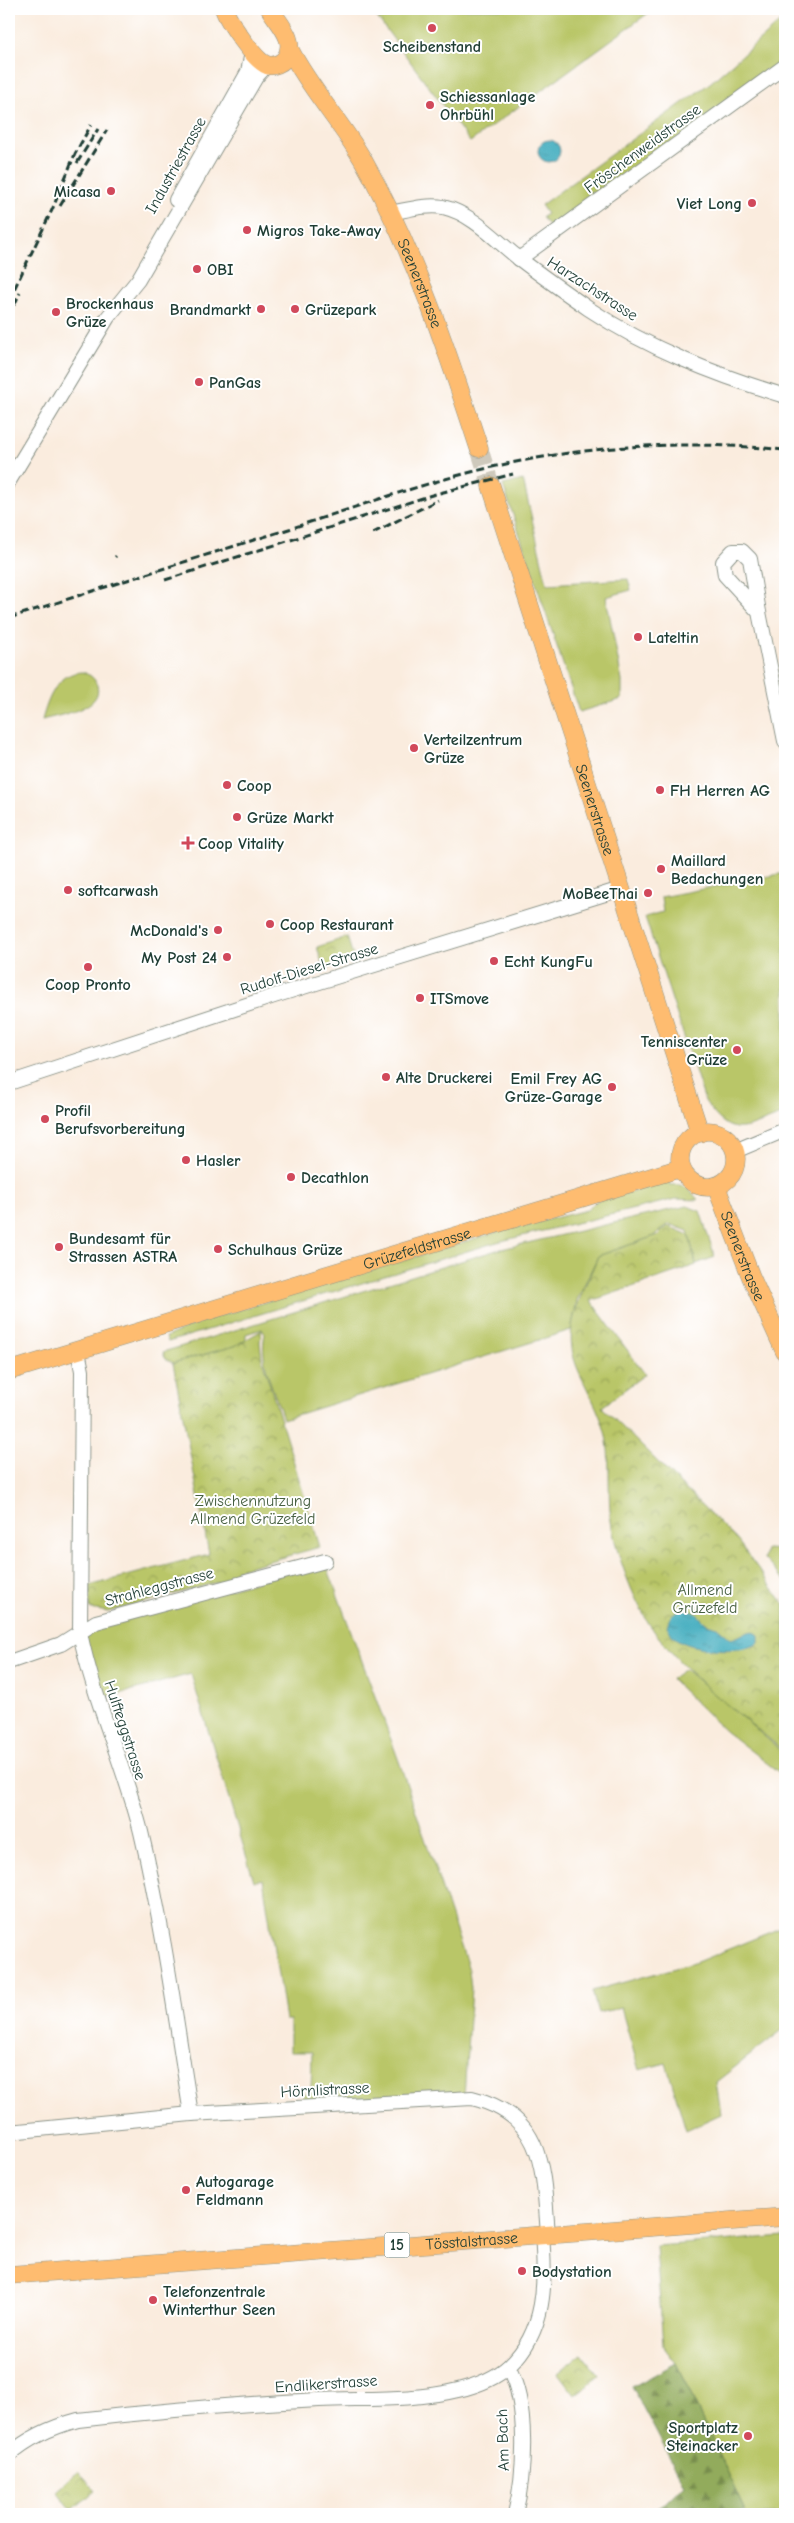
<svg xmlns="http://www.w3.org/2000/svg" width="794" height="2523" font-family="'Comic Neue',sans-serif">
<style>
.green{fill:#b9c668;stroke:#6c824e}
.forest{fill:url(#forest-firs);stroke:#587448}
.park{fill:url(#park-crowns);stroke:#6c824e}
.water{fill:url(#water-ripples);stroke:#307479}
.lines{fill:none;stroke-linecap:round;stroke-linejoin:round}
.major-tunnel{stroke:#cec9bc;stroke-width:18;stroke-dasharray:18 9;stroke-linecap:butt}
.minor-casing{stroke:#8c9489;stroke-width:16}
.major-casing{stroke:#8c9489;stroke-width:19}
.minor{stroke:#fff;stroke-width:14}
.major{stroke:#febc70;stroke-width:18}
.rail{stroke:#1f3d34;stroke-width:3;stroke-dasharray:8 4;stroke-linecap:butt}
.poi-dot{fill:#d1495b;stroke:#fff;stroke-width:2}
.labels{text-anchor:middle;stroke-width:4;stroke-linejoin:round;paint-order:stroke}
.shield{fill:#fff;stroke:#627771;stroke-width:1}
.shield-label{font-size:15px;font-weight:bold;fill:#1f3d34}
.poi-label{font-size:16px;font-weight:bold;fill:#1f3d34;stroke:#fff;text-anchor:start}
.street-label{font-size:16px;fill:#1f3d34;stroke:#fff}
.park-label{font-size:16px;fill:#465f41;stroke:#fff}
</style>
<defs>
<pattern id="forest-firs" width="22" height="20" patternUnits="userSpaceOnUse" patternTransform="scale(1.25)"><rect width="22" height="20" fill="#92ab5c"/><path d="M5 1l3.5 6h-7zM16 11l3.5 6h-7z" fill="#778c4d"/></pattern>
<pattern id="park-crowns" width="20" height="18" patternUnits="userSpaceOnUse" patternTransform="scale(1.25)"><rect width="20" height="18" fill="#b9c668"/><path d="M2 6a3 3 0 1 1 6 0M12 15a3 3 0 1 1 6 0" fill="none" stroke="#96a256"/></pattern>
<pattern id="water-ripples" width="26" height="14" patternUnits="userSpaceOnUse" patternTransform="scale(1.25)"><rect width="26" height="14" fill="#40acbe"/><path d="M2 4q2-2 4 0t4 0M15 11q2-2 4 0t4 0" fill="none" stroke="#358d9b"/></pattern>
</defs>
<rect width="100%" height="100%" fill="#fff"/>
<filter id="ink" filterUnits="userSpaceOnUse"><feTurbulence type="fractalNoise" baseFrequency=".02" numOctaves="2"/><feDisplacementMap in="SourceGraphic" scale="10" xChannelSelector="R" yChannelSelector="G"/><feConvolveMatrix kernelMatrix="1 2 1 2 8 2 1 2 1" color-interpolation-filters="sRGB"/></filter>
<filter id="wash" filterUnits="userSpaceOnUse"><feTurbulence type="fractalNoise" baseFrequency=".0096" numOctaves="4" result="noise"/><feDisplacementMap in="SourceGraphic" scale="20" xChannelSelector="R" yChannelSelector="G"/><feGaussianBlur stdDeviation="1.12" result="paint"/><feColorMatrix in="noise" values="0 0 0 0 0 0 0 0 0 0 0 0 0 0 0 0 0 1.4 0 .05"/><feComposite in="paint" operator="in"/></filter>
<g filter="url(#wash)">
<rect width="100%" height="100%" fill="#faecde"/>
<g class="green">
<path d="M371,9H654L470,142Z"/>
<path d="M785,18V66L550,228L542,217L547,214L541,205L710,83Z"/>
<path d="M523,480L547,584L628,579L631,590L606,597L622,681V699L579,712L503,485Z"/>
<path d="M83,672C90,675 95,678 97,685C104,709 59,715 42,720C48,699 57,672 83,672Z"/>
<path d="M785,873V1114C746,1126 733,1144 705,1101L645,917L663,912L661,897Z"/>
<path d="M669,1181L671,1185C684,1183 691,1190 698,1200L676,1199L497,1242L168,1342L166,1337L202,1321L497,1232L587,1210L596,1201Z"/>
<path d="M687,1206L700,1211L715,1257L696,1264L688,1231L669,1224L652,1237L598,1256L577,1300L571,1330L283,1419C276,1394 258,1361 265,1334L262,1329L246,1334V1339L235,1346L173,1363L165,1358L163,1352L497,1250Z"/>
<path d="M325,1561L400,1764L469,1970L471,1988L464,2097L303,2108V2094H311L312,2052H290V2020H285L263,1879L254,1881L191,1674L98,1700L80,1633Z"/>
<path d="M685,1669L785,1754V1777L725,1731L671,1679Z"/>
<path d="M785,1926V2028L716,2082L721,2114L686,2130L666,2063L639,2070L621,2008L598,2013L592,1991L697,1962Z"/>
<path d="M785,2236V2514H745V2509L676,2363L663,2346L656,2246Z"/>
</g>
<path class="forest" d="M676,2363L745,2509L738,2514H652L684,2484L632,2387Z"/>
<g class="park">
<path d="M347,937L354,959L324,969L317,947Z"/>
<path d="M668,1226L689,1235L696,1265L591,1301L645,1374L602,1407L737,1540L785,1605V1752C741,1715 692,1681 657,1635C637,1610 618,1559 612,1528C607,1499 611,1469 607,1441C603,1417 590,1396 580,1374C558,1329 582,1297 598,1256L658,1235Z"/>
<path d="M262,1330L260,1342L262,1359L320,1547L236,1570L237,1577L108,1612L90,1609L89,1586L209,1554L173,1363L235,1346Z"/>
<path d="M766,1549L785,1550V1581L764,1559Z"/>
<path d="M582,2354L599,2376L575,2395L558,2373Z"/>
<path d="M78,2471L95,2491L72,2510L56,2490Z"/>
</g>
<g class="water">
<circle cx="549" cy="151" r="11"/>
<path d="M684,1609L696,1613L707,1624L717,1627L731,1639C740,1637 744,1632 753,1631L759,1635V1643C743,1654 687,1651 673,1636C671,1634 669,1629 667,1626C670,1615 673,1612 684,1609Z"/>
</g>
</g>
<g filter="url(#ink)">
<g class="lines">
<path class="major-tunnel" d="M479,448L491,486"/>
<defs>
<g id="minor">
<path d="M176,200L248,72L252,52"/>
<path d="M390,213C407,210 427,204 443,207C474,214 497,242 521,260C543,277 566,293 589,309C649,349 716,375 785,396"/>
<path d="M519,259L785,66"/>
<path d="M9,481L108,317L138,280L256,77L267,65"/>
<path d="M759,612L725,575L723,562L733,551H742L750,559L759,612L785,741"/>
<path d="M9,1083L274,996L621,889"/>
<path d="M735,1151L785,1130"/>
<path d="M78,1351L82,1371L80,1633C94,1701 124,1764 141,1832C163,1925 176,2020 191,2114"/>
<path d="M9,1662L61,1644L96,1622L325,1561"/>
<path d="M9,2132L191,2114L472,2098C546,2116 543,2172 548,2235"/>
<path d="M508,2367C529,2404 525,2474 515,2514"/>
<path d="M9,2455C29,2437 52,2427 78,2420C157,2411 239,2404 319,2400C364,2398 414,2401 458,2390C475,2386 496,2378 509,2366C546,2331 546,2282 542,2235"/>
</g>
<g id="major">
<path d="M224,9C228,21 255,61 267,65C274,67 281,63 285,59C298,41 279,24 270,9"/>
<path id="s1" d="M290,50C310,89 341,122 363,160C414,250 447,350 479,448"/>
<path id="s2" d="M491,486L700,1133"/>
<circle cx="708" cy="1159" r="28"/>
<path id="s3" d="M716,1186L751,1277L785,1352"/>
<path id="s4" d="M9,1371L681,1168"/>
<path id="s5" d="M9,2275L785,2217"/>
</g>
</defs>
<use href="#minor" class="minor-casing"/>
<use href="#major" class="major-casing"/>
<use href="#minor" class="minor"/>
<use href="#major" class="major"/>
<g class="rail">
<path d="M77,163L98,129"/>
<path d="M60,206L107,130"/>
<path d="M9,300L52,210L75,154L91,125"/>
<path d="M9,316L20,293"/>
<path d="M373,533L438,500"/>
<path d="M115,557L116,556"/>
<path d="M165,580L432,495L513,474"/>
<path d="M9,618C102,588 196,558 289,529C365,504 442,476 521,461C608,444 697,441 785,450"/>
</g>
</g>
</g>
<g class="poi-dot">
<circle cx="432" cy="28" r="5"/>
<circle cx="430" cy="105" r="5"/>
<circle cx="111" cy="191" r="5"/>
<circle cx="752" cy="203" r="5"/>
<circle cx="247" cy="230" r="5"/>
<circle cx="197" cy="269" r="5"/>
<circle cx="261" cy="309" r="5"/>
<circle cx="295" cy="309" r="5"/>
<circle cx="56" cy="312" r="5"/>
<circle cx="199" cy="382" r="5"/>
<circle cx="638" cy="637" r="5"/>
<circle cx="414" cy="748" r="5"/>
<circle cx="227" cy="785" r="5"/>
<circle cx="660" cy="790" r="5"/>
<circle cx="237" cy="817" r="5"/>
<path d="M185.5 835.5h5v5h5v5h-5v5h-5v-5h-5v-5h5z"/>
<circle cx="661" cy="869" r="5"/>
<circle cx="68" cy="890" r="5"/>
<circle cx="648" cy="893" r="5"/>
<circle cx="270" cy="924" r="5"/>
<circle cx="218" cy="930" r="5"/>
<circle cx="227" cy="957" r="5"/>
<circle cx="494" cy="961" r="5"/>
<circle cx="88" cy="967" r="5"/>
<circle cx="420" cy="998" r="5"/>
<circle cx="737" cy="1050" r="5"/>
<circle cx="386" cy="1077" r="5"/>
<circle cx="612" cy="1087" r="5"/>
<circle cx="45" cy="1119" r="5"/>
<circle cx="186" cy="1160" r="5"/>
<circle cx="291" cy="1177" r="5"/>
<circle cx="59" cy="1247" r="5"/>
<circle cx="218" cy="1249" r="5"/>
<circle cx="186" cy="2190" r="5"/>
<circle cx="522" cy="2271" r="5"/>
<circle cx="153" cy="2300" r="5"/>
<circle cx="748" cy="2436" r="5"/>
</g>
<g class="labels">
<rect class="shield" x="384.5" y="2232.5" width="25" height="25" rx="4"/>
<g class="shield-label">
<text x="397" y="2250">15</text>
</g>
<g class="poi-label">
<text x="432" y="52" text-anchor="middle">Scheibenstand</text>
<text x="440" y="102">Schiessanlage<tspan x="440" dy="18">Ohrbühl</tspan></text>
<text x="101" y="197" text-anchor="end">Micasa</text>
<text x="742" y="209" text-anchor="end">Viet Long</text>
<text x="257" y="236">Migros Take-Away</text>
<text x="207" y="275">OBI</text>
<text x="66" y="309">Brockenhaus<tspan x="66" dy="18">Grüze</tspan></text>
<text x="251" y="315" text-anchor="end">Brandmarkt</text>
<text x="305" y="315">Grüzepark</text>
<text x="209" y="388">PanGas</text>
<text x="648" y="643">Lateltin</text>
<text x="424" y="745">Verteilzentrum<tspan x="424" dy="18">Grüze</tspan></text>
<text x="237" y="791">Coop</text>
<text x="670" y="796">FH Herren AG</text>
<text x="247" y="823">Grüze Markt</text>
<text x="198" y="849">Coop Vitality</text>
<text x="671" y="866">Maillard<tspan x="671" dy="18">Bedachungen</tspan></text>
<text x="78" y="896">softcarwash</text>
<text x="638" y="899" text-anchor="end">MoBeeThai</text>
<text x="280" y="930">Coop Restaurant</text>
<text x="208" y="936" text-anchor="end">McDonald's</text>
<text x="217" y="963" text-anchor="end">My Post 24</text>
<text x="504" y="967">Echt KungFu</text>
<text x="88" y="990" text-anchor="middle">Coop Pronto</text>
<text x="430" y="1004">ITSmove</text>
<text x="727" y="1047" text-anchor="end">Tenniscenter<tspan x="727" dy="18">Grüze</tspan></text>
<text x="396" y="1083">Alte Druckerei</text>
<text x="602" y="1084" text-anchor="end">Emil Frey AG<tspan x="602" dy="18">Grüze-Garage</tspan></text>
<text x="55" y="1116">Profil<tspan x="55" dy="18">Berufsvorbereitung</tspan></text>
<text x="196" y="1166">Hasler</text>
<text x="301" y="1183">Decathlon</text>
<text x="69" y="1244">Bundesamt für<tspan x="69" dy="18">Strassen ASTRA</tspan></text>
<text x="228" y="1255">Schulhaus Grüze</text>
<text x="196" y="2187">Autogarage<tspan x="196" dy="18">Feldmann</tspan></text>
<text x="532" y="2277">Bodystation</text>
<text x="163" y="2297">Telefonzentrale<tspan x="163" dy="18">Winterthur Seen</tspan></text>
<text x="738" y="2433" text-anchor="end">Sportplatz<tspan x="738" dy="18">Steinacker</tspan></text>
</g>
<g class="street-label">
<text transform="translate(642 148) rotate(-36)" y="6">Fröschenweidstrasse</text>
<text transform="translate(175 165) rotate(-61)" y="6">Industriestrasse</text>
<text dy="6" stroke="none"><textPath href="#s1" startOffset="268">Seenerstrasse</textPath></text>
<text transform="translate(593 288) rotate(33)" y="6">Harzachstrasse</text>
<text dy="6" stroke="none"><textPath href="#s2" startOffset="340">Seenerstrasse</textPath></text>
<text transform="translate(309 968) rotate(-17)" y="6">Rudolf-Diesel-Strasse</text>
<text dy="6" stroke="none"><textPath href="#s4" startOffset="426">Grüzefeldstrasse</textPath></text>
<text dy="6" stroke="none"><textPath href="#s3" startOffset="75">Seenerstrasse</textPath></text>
<text transform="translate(159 1586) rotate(-15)" y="6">Strahleggstrasse</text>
<text transform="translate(126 1730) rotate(72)" y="6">Hulfteggstrasse</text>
<text transform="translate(325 2089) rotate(-3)" y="6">Hörnlistrasse</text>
<text dy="6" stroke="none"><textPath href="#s5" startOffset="464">Tösstalstrasse</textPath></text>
<text transform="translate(326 2383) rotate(-4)" y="6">Endlikerstrasse</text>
<text transform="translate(502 2440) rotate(-92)" y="6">Am Bach</text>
</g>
<g class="park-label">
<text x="253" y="1506">Zwischennutzung<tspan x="253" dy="18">Allmend Grüzefeld</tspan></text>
<text x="705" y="1595">Allmend<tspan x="705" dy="18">Grüzefeld</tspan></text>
</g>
</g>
<rect width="794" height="2523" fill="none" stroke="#fff" stroke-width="30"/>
</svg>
